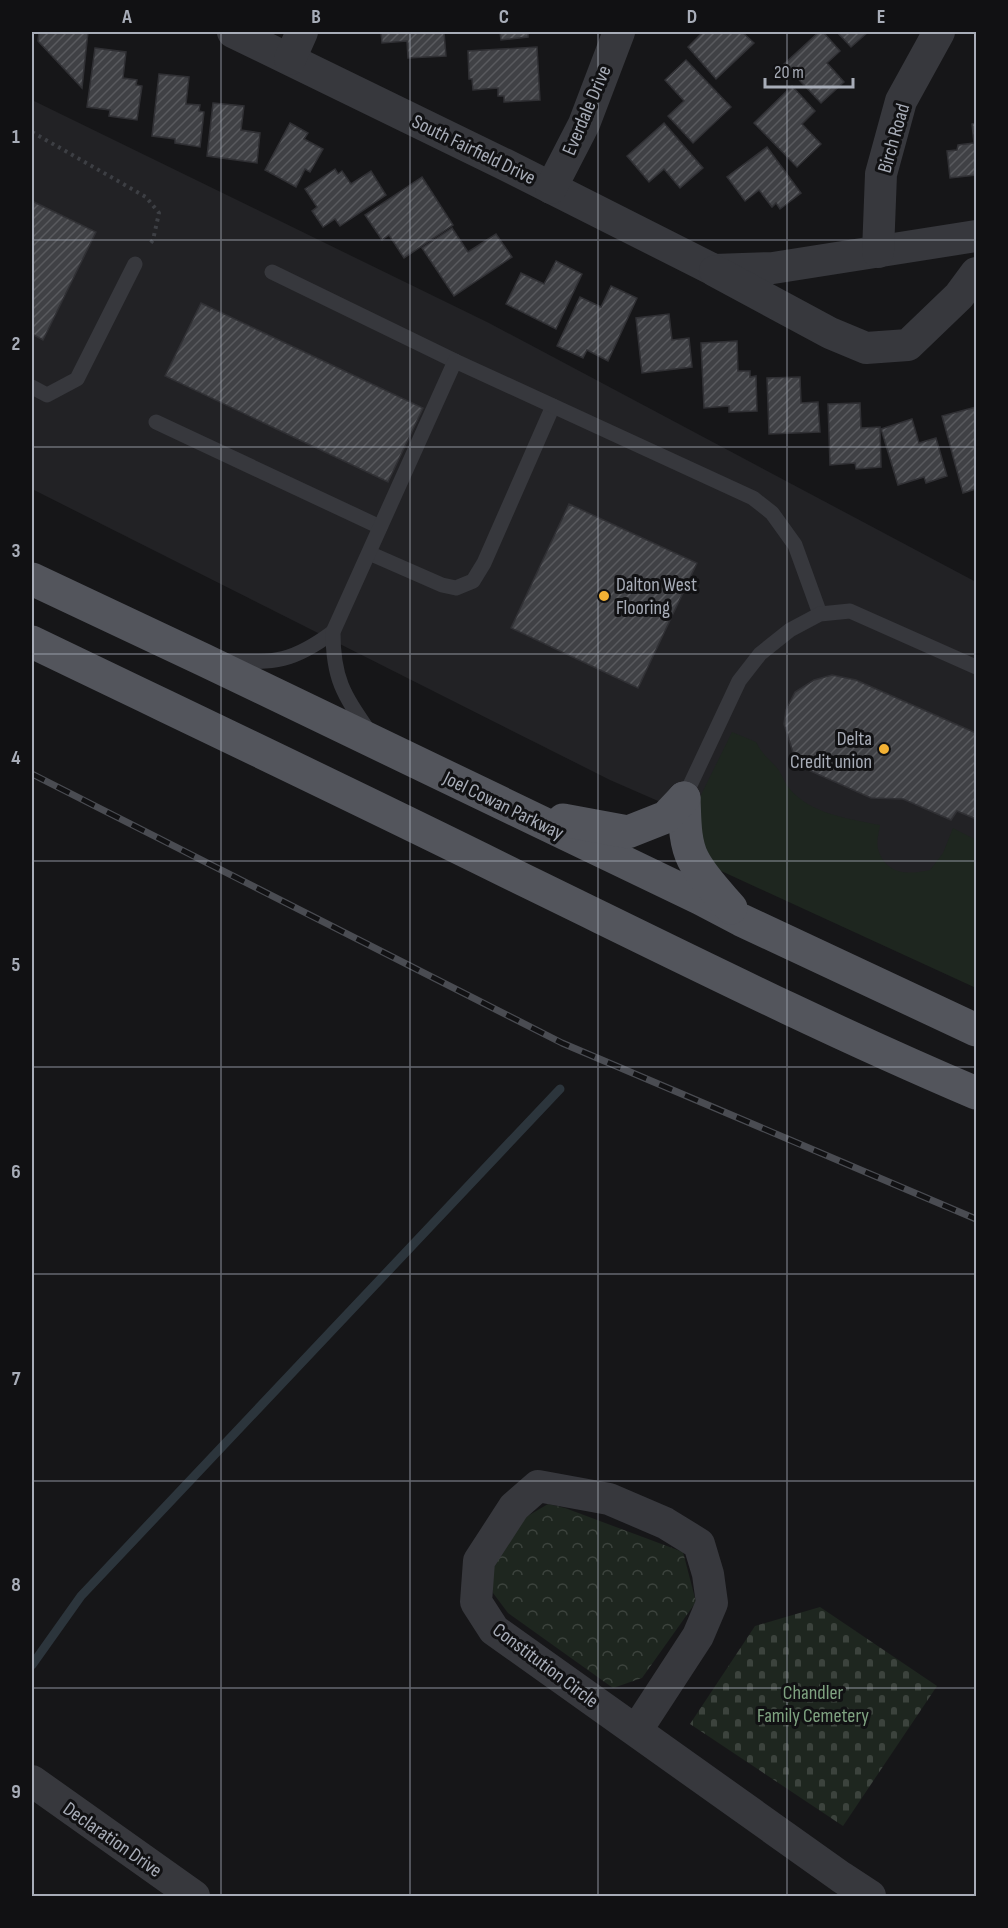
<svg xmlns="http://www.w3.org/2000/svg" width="1008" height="1928" font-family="'Sofia Sans Condensed',sans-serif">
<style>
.built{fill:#222225}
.grass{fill:#1e261f}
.cemetery{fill:url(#cemetery-stones)}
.park{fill:url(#park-crowns)}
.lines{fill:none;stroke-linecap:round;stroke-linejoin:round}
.stream{stroke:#2c353c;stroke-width:9}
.building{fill:url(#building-hatch);stroke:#303034;stroke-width:1.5}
.path{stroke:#3d3f44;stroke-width:4;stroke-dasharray:3 4.5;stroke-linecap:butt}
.lane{stroke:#37383d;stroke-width:15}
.street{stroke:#37383d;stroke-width:32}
.primary{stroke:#53555c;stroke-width:33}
.rail-casing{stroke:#4a4c52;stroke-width:7}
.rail{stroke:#111113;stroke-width:4.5;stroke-dasharray:14;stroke-linecap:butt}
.grid{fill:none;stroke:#a8adb8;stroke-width:1.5;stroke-opacity:0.55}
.poi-dot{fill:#f2b134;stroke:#111113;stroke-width:2}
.labels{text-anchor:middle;stroke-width:6;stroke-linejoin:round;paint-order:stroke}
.street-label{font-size:20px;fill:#a8adb8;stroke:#111113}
.poi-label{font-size:20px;fill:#a8adb8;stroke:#111113;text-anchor:start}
.park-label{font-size:20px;fill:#7fa381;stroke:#111113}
.neatline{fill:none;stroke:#a8adb8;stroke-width:2}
.grid-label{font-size:20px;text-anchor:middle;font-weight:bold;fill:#a8adb8}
</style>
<defs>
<pattern id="cemetery-stones" width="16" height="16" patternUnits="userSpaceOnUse" patternTransform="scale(1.5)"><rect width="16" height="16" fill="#1e261f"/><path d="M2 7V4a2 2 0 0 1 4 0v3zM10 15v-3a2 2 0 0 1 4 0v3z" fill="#3c433d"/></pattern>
<pattern id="park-crowns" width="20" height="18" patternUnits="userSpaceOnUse" patternTransform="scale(1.5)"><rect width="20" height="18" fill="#1e261f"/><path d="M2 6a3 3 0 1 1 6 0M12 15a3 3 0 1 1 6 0" fill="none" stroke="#3c433d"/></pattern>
<pattern id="building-hatch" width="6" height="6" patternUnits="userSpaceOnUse" patternTransform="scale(1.5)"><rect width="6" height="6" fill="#404145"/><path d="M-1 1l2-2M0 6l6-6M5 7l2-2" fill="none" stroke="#595a5e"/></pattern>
</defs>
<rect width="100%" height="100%" fill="#161618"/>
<path class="built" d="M32,100L489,323L976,582V940L610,780L32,489Z"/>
<path class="grass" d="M732,732L756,742C762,754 768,758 777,768C782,774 784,782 789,788C810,814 849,819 880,825C879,832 876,842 878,849C886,875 908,875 930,870L943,853L953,828L976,840V988L719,870L702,849L699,799Z"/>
<path class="cemetery" d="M820,1607L937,1686L843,1826L690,1724L755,1626Z"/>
<path class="park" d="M548,1504L565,1508L683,1552L696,1602L642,1678L613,1688L508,1613L493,1593L491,1564L526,1517Z"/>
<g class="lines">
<path class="stream" d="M32,1665L81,1596L560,1089"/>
</g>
<g class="building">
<path d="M39,32H88L82,88L38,41Z"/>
<path d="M381,32H444L446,56L408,58L407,41L382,43Z"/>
<path d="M500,32H534L528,33V37L501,40Z"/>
<path d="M703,32H742L754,43L716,79L688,47Z"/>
<path d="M819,32H823L840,51L827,63L844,82L821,103L784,64Z"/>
<path d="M837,32H868L851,47Z"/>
<path d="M537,47L540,100L504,102V96H498V88L473,90L472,79H469L468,51Z"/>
<path d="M95,48L126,52L123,78L137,80L136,85L142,86L137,120L109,116L110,110L87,107Z"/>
<path d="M686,60L731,107L693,143L668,116L684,101L665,80Z"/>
<path d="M159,74L189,77L186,104L200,105L199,111L204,112L200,147L175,143V139L152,136Z"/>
<path d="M792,86L815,111L802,124L821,144L797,167L754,123Z"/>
<path d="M213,103L244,106L241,130L260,133L257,163L207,156Z"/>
<path d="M290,123L308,133L304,139L323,149L310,172L305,169L296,187L265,170Z"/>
<path d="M664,123L703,168L680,188L664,169L649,182L627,156Z"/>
<path d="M976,123V175L950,178L947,151L957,150L958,145L974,143L972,124Z"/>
<path d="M767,147L801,193L780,209L776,203L772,207L759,190L745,201L727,177Z"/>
<path d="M335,169L338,174L342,171L351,184L371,171L386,195L340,226L335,219L323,227L312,211L317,207L305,189Z"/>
<path d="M422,177L453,225L404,258L389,235L382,240L365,215Z"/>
<path d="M32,201L96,232L43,340L32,334Z"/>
<path d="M452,228L468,252L496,234L512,257L454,296L422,248Z"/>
<path d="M556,261L582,274L556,329L506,304L521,273L544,284Z"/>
<path d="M611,286L637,298L608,361L587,350L583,358L557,346L580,297L601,307Z"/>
<path d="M201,303L423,408L388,482L165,376Z"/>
<path d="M669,314L672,340L689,338L692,367L642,373L636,318Z"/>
<path d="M737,341L738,371H750V377L756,376L757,411L729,412V406L704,408L701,343Z"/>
<path d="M800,377L801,403L818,402L820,432L769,434L767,378Z"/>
<path d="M860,403L861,428L880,427L881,467L856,469L855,463L830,465L828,404Z"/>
<path d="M976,407V489L963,493L942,416Z"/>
<path d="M912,419L919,443L936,438L947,476L926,483L924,477L898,485L881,429Z"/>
<path d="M569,504L697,563L638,688L511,628Z"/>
<path d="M832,675L856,680L976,733V819L957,811L951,820L903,799L871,798L797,765L784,724L786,710L795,692L814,680Z"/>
</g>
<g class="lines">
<path class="path" d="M32,132L146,197L159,213L153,240L148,246"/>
<g class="lane">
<path d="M272,272L455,361"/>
<path d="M32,387L47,395L77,379L135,264"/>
<path d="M156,422L380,527"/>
<path d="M369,553L442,585L456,588L473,581L484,563L553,406"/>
<path d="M227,661C275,663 293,662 333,632"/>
<path d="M370,733C344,695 333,680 333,632L455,361L753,498L772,513L795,545L820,614"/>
<path d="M684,798L739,681L760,654L790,630L820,614L850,611L976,667"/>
</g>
<g class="street">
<path d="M233,32L504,164L714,270L773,268L976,236"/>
<path d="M290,59L302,32"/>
<path d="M551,188L584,124L619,32"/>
<path d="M878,252L881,174L901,101L939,32"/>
<path d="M715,271L830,333L866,348L908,345L959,296L976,273"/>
<path d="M636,1731L698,1636L712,1603L708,1574L699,1544L665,1523L609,1499L538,1486L514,1507L479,1561L476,1602L494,1630L841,1877L870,1896"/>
<path d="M32,1781L194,1896"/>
</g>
<g class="primary">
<path d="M32,579L204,660L701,899L741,920L976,1030"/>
<path d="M32,642C196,721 361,799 524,880C674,953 823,1028 976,1093"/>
<path d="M684,798C685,818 684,841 693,859C702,877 718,893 731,908"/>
<path d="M563,820L628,832L666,817L684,798"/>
</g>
<defs>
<path id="rail" d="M32,774L562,1043L976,1219"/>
</defs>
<use href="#rail" class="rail-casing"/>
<use href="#rail" class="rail"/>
</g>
<path class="grid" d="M221,32V1896M410,32V1896M598,32V1896M787,32V1896M32,240H976M32,447H976M32,654H976M32,861H976M32,1067H976M32,1274H976M32,1481H976M32,1688H976"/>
<g class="poi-dot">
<circle cx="604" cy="596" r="6"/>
<circle cx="884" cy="749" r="6"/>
</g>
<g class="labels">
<g class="street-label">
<text transform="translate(586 110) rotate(-67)" y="7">Everdale Drive</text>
<text transform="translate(893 138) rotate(-74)" y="7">Birch Road</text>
<text transform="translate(474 149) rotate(26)" y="7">South Fairfield Drive</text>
<text transform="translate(504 805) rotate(26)" y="7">Joel Cowan Parkway</text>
<text transform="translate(546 1665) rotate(37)" y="7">Constitution Circle</text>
<text transform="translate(113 1839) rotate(35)" y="7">Declaration Drive</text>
</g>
<g class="poi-label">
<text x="616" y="591">Dalton West<tspan x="616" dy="23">Flooring</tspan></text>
<text x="872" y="745" text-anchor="end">Delta<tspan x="872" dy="23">Credit union</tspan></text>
</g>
<g class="park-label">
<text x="813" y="1699">Chandler<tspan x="813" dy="23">Family Cemetery</tspan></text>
</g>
</g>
<rect width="1008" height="1928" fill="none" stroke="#111113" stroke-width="66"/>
<path d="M765 78v9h88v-9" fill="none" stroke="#a8adb8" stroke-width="3"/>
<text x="774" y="78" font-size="18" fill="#a8adb8" stroke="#111113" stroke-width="4.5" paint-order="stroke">20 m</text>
<rect x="33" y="33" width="942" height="1862" class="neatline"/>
<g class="grid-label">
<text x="127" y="23">A</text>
<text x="316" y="23">B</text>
<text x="504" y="23">C</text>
<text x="692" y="23">D</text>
<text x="881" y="23">E</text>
<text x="16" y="143">1</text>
<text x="16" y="350">2</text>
<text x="16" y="557">3</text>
<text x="16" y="764">4</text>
<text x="16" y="971">5</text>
<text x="16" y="1178">6</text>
<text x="16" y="1385">7</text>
<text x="16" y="1591">8</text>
<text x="16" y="1798">9</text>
</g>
</svg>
